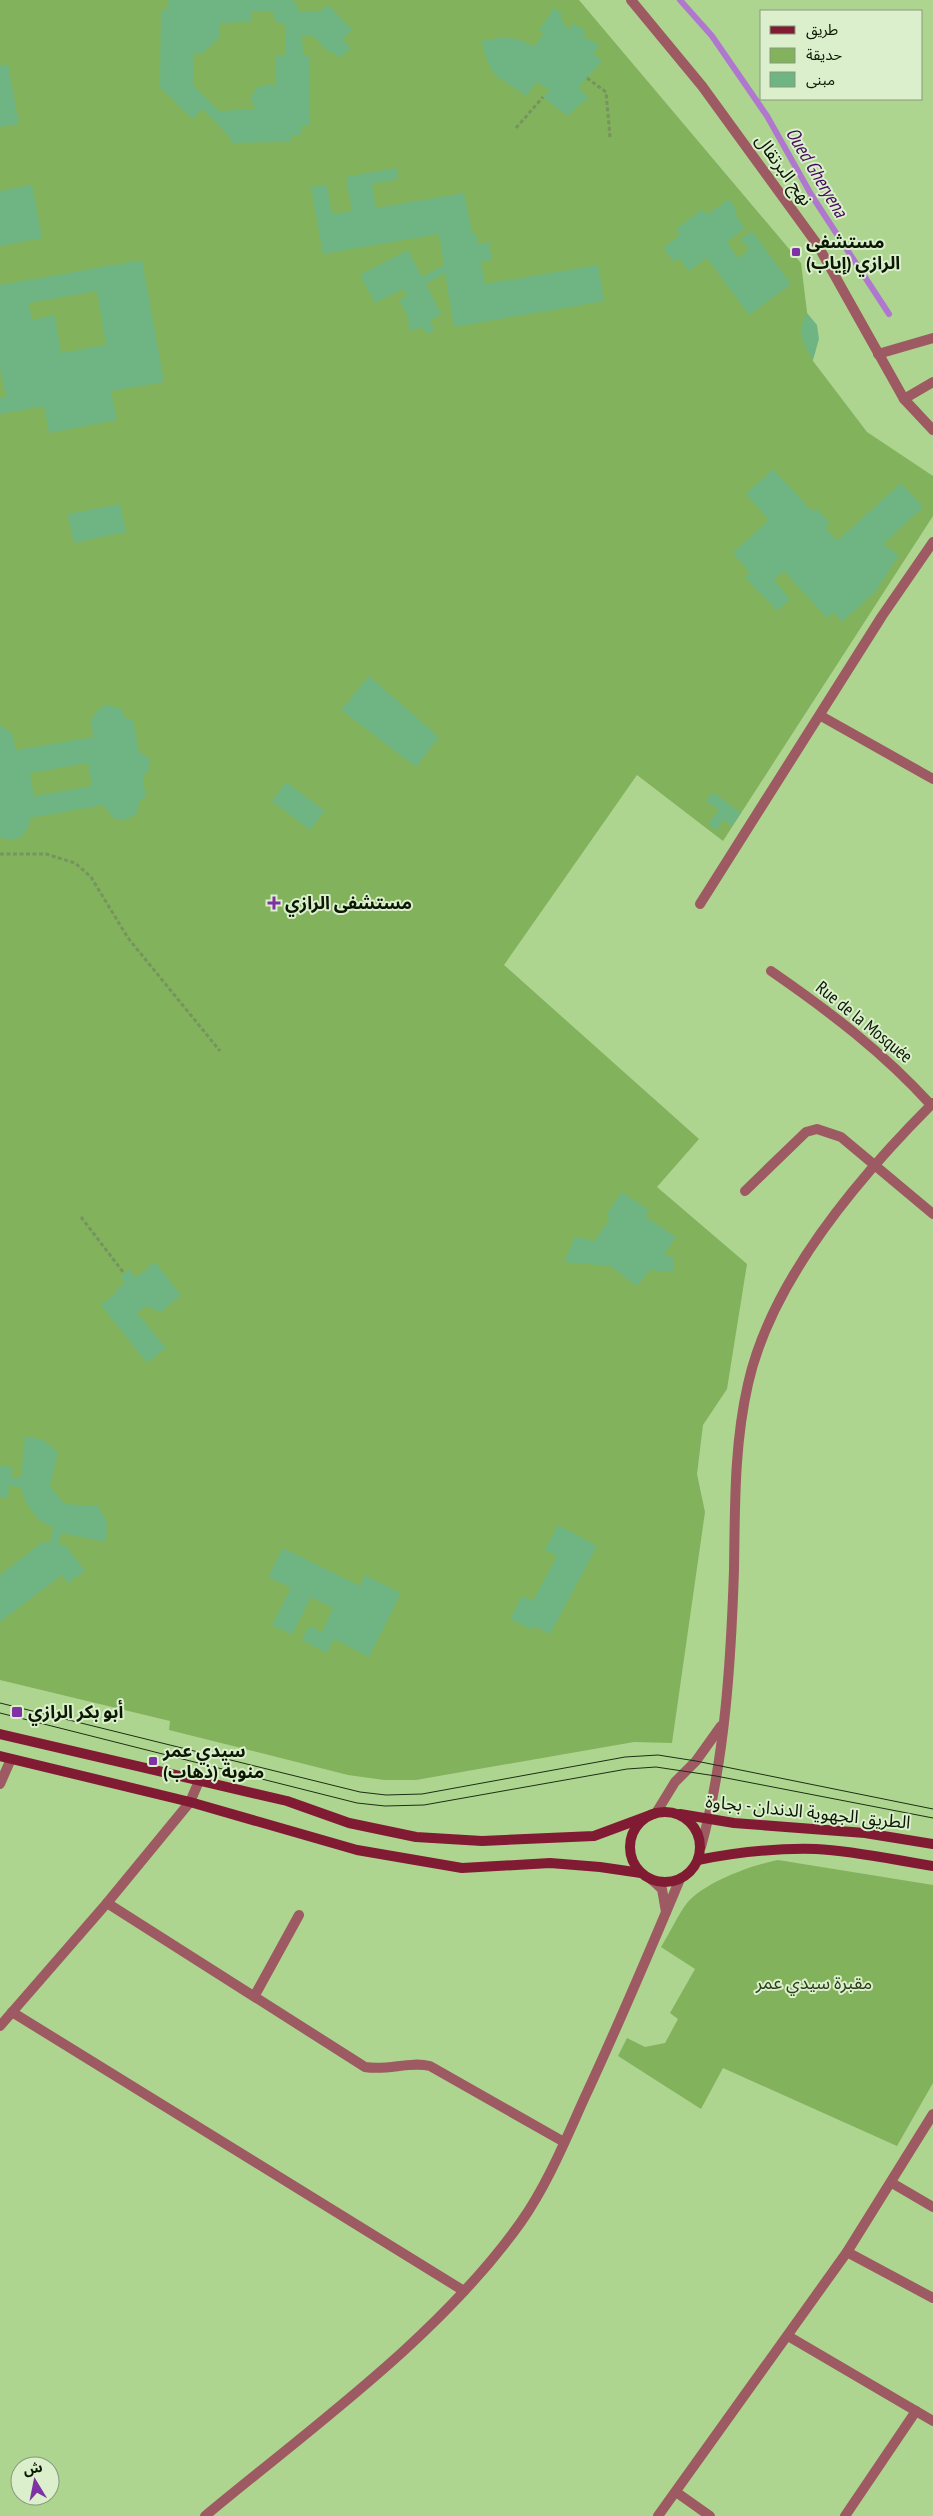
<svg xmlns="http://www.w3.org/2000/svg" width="933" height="2516" font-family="'PT Sans Narrow','Noto Sans Arabic',sans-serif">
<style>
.green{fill:#83b25c}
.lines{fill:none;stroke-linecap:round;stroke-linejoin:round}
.stream{stroke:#b077cf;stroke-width:6}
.building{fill:#6fb584;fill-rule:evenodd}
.path{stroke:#75945f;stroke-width:3;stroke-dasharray:4 2.5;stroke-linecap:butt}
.minor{stroke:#9e5a62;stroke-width:10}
.tertiary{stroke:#9e5a62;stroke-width:10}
.secondary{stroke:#811b34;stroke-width:10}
.tram{stroke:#1d2e12;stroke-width:1}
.poi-dot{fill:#7f32a3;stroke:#dbefcd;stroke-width:2}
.labels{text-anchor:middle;stroke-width:4;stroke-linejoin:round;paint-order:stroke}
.street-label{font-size:18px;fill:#0a1801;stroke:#dbefcd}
.poi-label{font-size:18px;font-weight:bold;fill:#0a1801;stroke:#dbefcd;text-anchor:start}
.park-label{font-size:18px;fill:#2a3f18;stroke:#dbefcd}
.water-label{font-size:19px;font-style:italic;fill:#450a5d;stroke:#dbefcd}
</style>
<rect width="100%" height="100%" fill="#add590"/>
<g class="green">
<path d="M0,0H579L801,263L813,361L867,432L933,476V516L723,841L637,775L504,965L699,1139L657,1187L747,1264L727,1389L703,1425L697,1474L705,1512L672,1743L634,1742L416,1780H384L348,1775L169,1730L170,1721L0,1680Z"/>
<path d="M778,1860L933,1885V2083L897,2146L723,2068L701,2109L618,2056L627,2038L645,2047L665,2043L678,2019L670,2013L695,1969L661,1947C670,1933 677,1916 687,1903C705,1882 752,1865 778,1860Z"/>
</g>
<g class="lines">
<path class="stream" d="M680,0L712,36L767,116L812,196L889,314"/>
</g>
<g class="building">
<path d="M169,0H291L295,2L299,11H321L328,5L352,30L342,39L351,48L340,58L332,51L330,53L313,36H302L303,56H309L310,125H302V133L297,136L291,134V142L231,143L230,137L203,109L192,119L160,87L161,11L169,9L167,5ZM251,11H272L276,22L286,25V56H276V87L268,84L256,88L251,98L255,109L219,111L194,86L193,53H203L220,37L219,23L251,22Z"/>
<path d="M554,8L561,13L562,21L569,30L573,23L586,31L583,36L600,46L593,53L602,61L578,88L589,97L567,116L543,97L550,90L536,82L527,96L496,76L488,63L481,41L505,37L521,40L534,47L544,33L539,31Z"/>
<path d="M8,64L19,124L0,127V66Z"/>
<path d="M397,168L398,179L372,184L376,208L464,193L472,233H476L478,244L489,242L492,260L481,262L485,284L598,265L604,301L454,327L445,273L426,284L441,314L430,321L435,330L427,334L423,327L409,331L408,316L399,300L407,296L403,289L375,303L360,275L408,250L422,277L444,265L439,234L323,254L311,187L327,185L332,214L352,211L346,177Z"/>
<path d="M32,185L42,238L0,246V191Z"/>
<path d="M729,199L737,210L734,213L745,228L727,242L738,258L749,250L741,239L752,231L791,284L749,315L707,258L689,271L679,258L674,262L663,248L680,235L676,229L703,209L707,215Z"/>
<path d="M142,260L164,382L111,391L117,420L49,433L44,406L0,414V398L6,397L0,368V285ZM97,291L106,345L61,353L55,315L32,320L29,303Z"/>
<path d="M807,313L817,325L819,339L813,360L803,342L801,327Z"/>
<path d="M773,469L812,511L816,508L830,523L825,528L837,541L901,483L923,507L883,544L899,555L875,592L842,622L833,612L827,618L784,571L774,580L790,599L777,611L745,577L750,573L733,553L769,520L746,494Z"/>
<path d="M120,504L126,532L74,543L68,514Z"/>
<path d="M369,676L439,737L416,767L341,710Z"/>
<path d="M106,705L120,708L127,720L133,719L139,752L149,758L150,768L143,777L146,798L140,799L137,813L126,820H118L112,817L104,805L29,818V826L21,838L7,840L0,837V725L12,733L16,750L93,737L91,719L100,708ZM88,763L92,786L34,796L30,773Z"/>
<path d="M286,782L325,811L310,830L272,801Z"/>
<path d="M713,792L741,813L732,826L724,820L716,830L708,824L719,810L706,801Z"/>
<path d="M622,1192L649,1210L645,1216L676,1237L664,1255L674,1257L673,1272L650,1270L637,1286L610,1266L564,1262L575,1237L595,1241L610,1218L606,1215Z"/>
<path d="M155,1262L181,1295L161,1312L146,1306L137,1313L166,1348L147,1363L101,1305L117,1292L116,1290L125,1283L120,1277L129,1269L136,1278Z"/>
<path d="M25,1436L43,1440L58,1452L50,1486L64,1504L98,1506L107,1522L106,1542L61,1533L59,1545L66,1546L85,1571L68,1583L62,1575L0,1622V1575L43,1542L50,1543L53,1527L40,1521L26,1503L21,1487L9,1486L8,1498L0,1497V1466L13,1467L12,1477L21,1478Z"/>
<path d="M558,1525L597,1546L550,1634L534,1626L532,1630L510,1619L522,1596L533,1601L557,1556L545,1550Z"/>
<path d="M283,1548L360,1586L365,1575L401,1593L369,1657L334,1639L327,1653L302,1640L309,1626L322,1632L333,1608L311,1597L292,1635L272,1625L291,1588L268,1577Z"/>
</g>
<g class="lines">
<g class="path">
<path d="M587,78L606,92L610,137"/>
<path d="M516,128L543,97"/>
<path d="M0,854H46L75,863L91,877L128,938L220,1051"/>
<path d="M81,1217L123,1272"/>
</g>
<g class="minor">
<path d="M904,399L933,430"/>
<path d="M821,716L933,779"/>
<path d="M700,904L882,616L933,542"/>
<path d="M771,971C829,1011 884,1053 931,1105"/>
<path d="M745,1191L806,1132L817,1129L841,1137L933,1214"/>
<path d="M0,1784L11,1759"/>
<path d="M656,1813L675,1782L696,1761L721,1726"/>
<path d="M701,1847C725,1760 731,1660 734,1570C735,1508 734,1445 748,1384C771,1280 859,1177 933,1103"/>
<path d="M651,1879L662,1889L666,1912"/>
<path d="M107,1903L365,2067C388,2071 409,2061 430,2066L564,2142"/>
<path d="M255,1995L299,1915"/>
<path d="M12,2012L464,2291"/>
<path d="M0,2026L107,1903L190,1802L199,1781"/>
<path d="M892,2183L933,2207"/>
<path d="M847,2252L933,2298"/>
<path d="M788,2336L933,2421"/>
<path d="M676,2492L710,2516"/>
<path d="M205,2516C312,2427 440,2336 521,2222C547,2185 565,2141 584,2099C618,2026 649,1953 680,1879"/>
<path d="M658,2516L847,2252L933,2114"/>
<path d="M845,2516L916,2411"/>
</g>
<g class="tertiary">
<path d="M631,0L702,86L817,244L904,399L933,382"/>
<path d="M878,354L933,338"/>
</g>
<g class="secondary">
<path d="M0,1734L287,1801L349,1823L416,1837L482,1841L594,1836L656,1813"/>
<path d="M0,1756L190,1802L357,1850L462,1868L550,1863L600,1867L641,1873"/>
<circle cx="665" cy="1847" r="35"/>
<path d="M680,1814L734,1823L865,1833L933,1844"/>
<path d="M698,1860C737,1852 776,1848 816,1849C855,1851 895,1860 933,1866"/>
</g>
<g class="tram">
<path d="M0,1703L360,1792L386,1795L422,1794L625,1757L658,1755L696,1761L933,1809"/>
<path d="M0,1713L357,1803L385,1806L424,1805L627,1769L656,1767L716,1776L933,1818"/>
</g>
</g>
<g class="poi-dot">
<rect x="791" y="247" width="10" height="10" rx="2.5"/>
<path d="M271.5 895.5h5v5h5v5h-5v5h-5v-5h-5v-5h5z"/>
<rect x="11" y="1706" width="12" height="12" rx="2.5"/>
<rect x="148" y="1756" width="10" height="10" rx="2.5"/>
</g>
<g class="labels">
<g class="street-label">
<text transform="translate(784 170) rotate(54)" y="6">نهج البرتقال</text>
<text transform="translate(864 1022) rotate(39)" y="6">Rue de la Mosquée</text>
<text transform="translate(808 1812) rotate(6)" y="6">الطريق الجهوية الدندان - بجاوة</text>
</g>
<g class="poi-label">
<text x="806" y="248">مستشفى<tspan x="806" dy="21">الرازي (إياب)</tspan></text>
<text x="285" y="909">مستشفى الرازي</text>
<text x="28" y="1718">أبو بكر الرازي</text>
<text x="163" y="1757">سيدي عمر<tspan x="163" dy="21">منوبة (ذهاب)</tspan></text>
</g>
<g class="park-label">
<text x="814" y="1989">مقبرة سيدي عمر</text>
</g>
<g class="water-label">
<text transform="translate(817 172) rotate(59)" y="7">Oued Gheryena</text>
</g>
</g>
<rect x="760" y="10" width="162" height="90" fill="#dbefcd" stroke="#87997b"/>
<rect x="770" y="26" width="25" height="8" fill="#811b34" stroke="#87997b"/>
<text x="806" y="35" font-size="15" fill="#0a1801">طريق</text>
<rect x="770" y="48" width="25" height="15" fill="#83b25c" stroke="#87997b"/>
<text x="806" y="60" font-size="15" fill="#0a1801">حديقة</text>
<rect x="770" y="72" width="25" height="15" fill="#6fb584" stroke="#87997b"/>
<text x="806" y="85" font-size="15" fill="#0a1801">مبنى</text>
<g transform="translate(35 2481) rotate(350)"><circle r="24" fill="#dbefcd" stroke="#87997b"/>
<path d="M0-4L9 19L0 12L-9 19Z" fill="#7f32a3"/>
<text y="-8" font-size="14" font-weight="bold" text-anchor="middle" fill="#0a1801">ش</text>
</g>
</svg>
